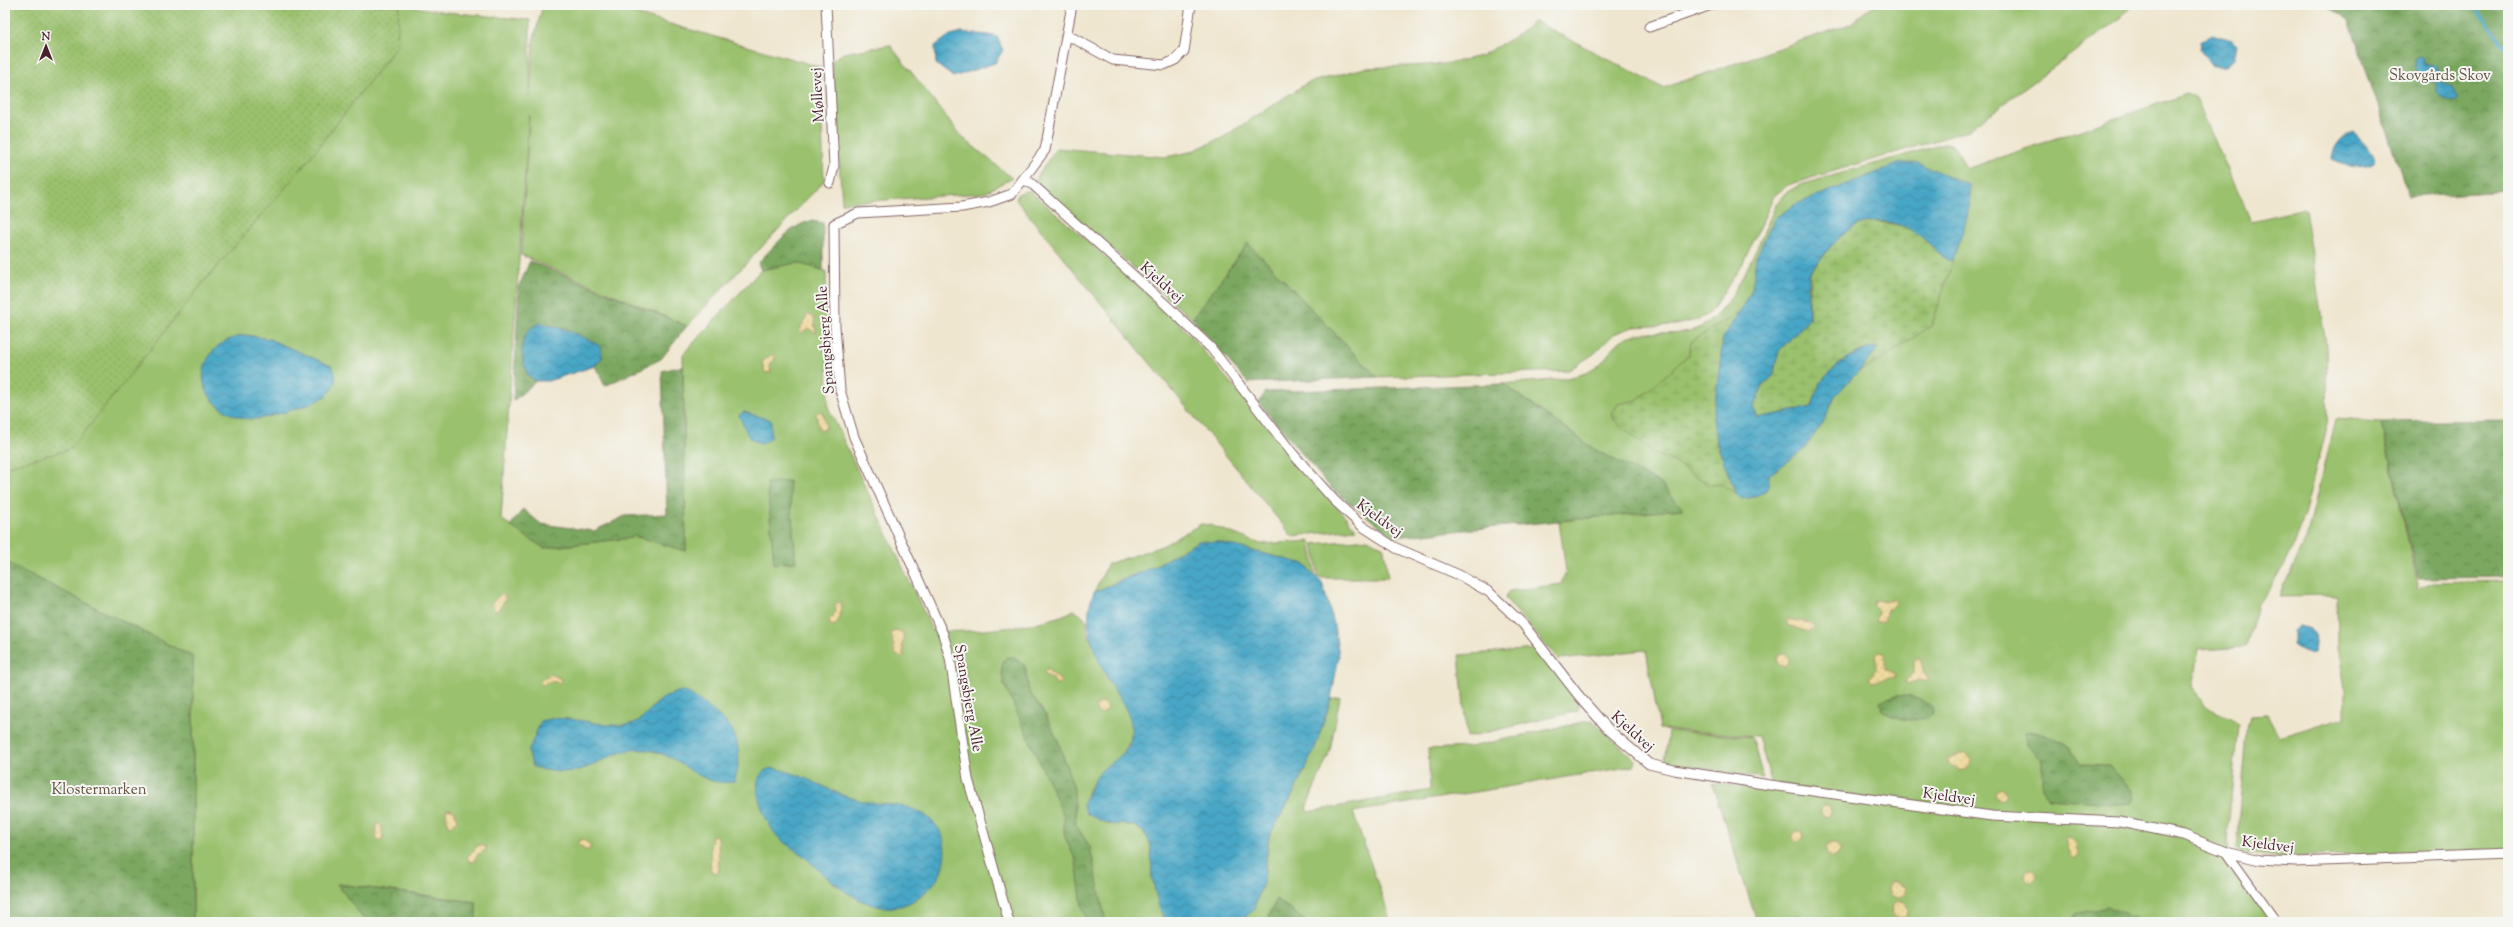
<svg xmlns="http://www.w3.org/2000/svg" width="2513" height="927" font-family="'Sorts Mill Goudy',serif">
<style>
.green{fill:#9ac16d;stroke:#72704c}
.forest{fill:url(#forest-crowns);stroke:#626346}
.wetland{fill:url(#wetland-marsh);stroke:#72704c}
.sand{fill:url(#sand-dots);stroke:#9c7c64}
.park{fill:url(#park-dots);stroke:#72704c}
.water{fill:url(#water-waves);stroke:#486278}
.lines{fill:none;stroke-linecap:round;stroke-linejoin:round}
.stream{stroke:#47a6c6;stroke-width:3}
.minor-casing{stroke:#846564;stroke-width:11}
.minor{stroke:#fff;stroke-width:9}
.labels{text-anchor:middle;stroke-width:4;stroke-linejoin:round;paint-order:stroke}
.park-label{font-size:15px;fill:#62503f;stroke:#f6f6f2}
.street-label{font-size:15px;fill:#4a1f2b;stroke:#f6f6f2}
</style>
<defs>
<pattern id="forest-crowns" width="20" height="18" patternUnits="userSpaceOnUse"><rect width="20" height="18" fill="#7ba760"/><path d="M2 6a3 3 0 1 1 6 0M12 15a3 3 0 1 1 6 0" fill="none" stroke="#67874f"/></pattern>
<pattern id="wetland-marsh" width="20" height="14" patternUnits="userSpaceOnUse"><rect width="20" height="14" fill="#9ac16d"/><path d="M1 5h8M5 5V1M11 12h8M15 12V8" fill="none" stroke="#86a55f"/></pattern>
<pattern id="sand-dots" width="8" height="8" patternUnits="userSpaceOnUse"><rect width="8" height="8" fill="#eeda9e"/><path d="M2 2h.1M6 6h.1" fill="none" stroke="#cebb88" stroke-width="1.8" stroke-linecap="round"/></pattern>
<pattern id="park-dots" width="8" height="8" patternUnits="userSpaceOnUse"><rect width="8" height="8" fill="#9ac16d"/><path d="M2 2h.1M6 6h.1" fill="none" stroke="#86a55f" stroke-width="1.8" stroke-linecap="round"/></pattern>
<pattern id="water-waves" width="16" height="10" patternUnits="userSpaceOnUse"><rect width="16" height="10" fill="#47a6c6"/><path d="M0 5q4-4 8 0t8 0" fill="none" stroke="#3d87a1"/></pattern>
</defs>
<rect width="100%" height="100%" fill="#f6f6f2"/>
<filter id="ink" filterUnits="userSpaceOnUse"><feTurbulence type="fractalNoise" baseFrequency=".025" numOctaves="2"/><feDisplacementMap in="SourceGraphic" scale="8" xChannelSelector="R" yChannelSelector="G"/><feConvolveMatrix kernelMatrix="1 2 1 2 8 2 1 2 1" color-interpolation-filters="sRGB"/></filter>
<filter id="wash" filterUnits="userSpaceOnUse"><feTurbulence type="fractalNoise" baseFrequency=".012" numOctaves="4" result="noise"/><feDisplacementMap in="SourceGraphic" scale="16" xChannelSelector="R" yChannelSelector="G"/><feGaussianBlur stdDeviation="0.9" result="paint"/><feColorMatrix in="noise" values="0 0 0 0 0 0 0 0 0 0 0 0 0 0 0 0 0 1.4 0 .05"/><feComposite in="paint" operator="in"/></filter>
<g filter="url(#wash)">
<rect width="100%" height="100%" fill="#efe6cf"/>
<g class="green">
<path d="M176,5H403L446,12L530,20V97L533,42L543,5H604L820,67L824,181L687,326L521,255L529,115L501,519L544,548L638,537L686,551L683,354L761,270L795,262L826,271L828,407L932,630C963,635 1049,626 1074,610L1087,620V631L1108,680L1131,717V739L1120,759L1102,771L1090,787L1083,806L1108,824L1133,825L1144,832L1151,845L1152,877L1164,922H476V902L338,884L366,922H193V657L5,562V60Z"/>
<path d="M1873,5H2134L2115,22L1967,131L1788,185L1774,196L1743,263L1710,313L1697,320L1675,325L1633,327L1614,334L1594,354L1567,371L1377,377L1248,243L1192,319L1037,183L1036,179L1056,148L1166,157L1190,152L1222,138L1307,83L1365,68L1446,64L1481,56L1519,34L1535,21L1663,88L1850,24Z"/>
<path d="M2432,5H2483L2478,9Z"/>
<path d="M890,45L963,138L1012,178L984,193L842,203L832,60L844,53Z"/>
<path d="M2187,94L2196,99L2251,221L2305,209L2326,345L2328,419L2305,511L2294,544L2285,564L2258,604L2246,647L2199,650L2192,686L2205,707L2231,718L2238,725L2227,840L2228,861L2272,922H1757L1712,783L1774,791L1758,736L1660,729L1646,650L1558,659L1505,598L1509,591L1561,584L1566,571L1559,521L1683,509L1659,483L1597,451L1503,384C1527,381 1575,382 1595,368C1608,359 1612,344 1627,337C1647,329 1673,336 1693,330C1732,320 1759,240 1776,205L1785,193L1800,185L1947,143L1956,147L1966,169Z"/>
<path d="M1026,191H1030L1042,201L1175,318L1356,529L1292,536L1016,200L1018,194Z"/>
<path d="M2335,419L2381,422L2419,589L2433,583L2508,581V850L2279,857L2244,853L2236,848L2247,723L2250,716L2267,715L2279,737L2345,717V689L2338,647L2337,595L2279,596L2306,540Z"/>
<path d="M1201,524L1210,525L1261,544L1310,541L1316,577L1304,564L1218,542L1199,541L1153,567L1094,592L1108,564L1162,546Z"/>
<path d="M1368,539L1384,548L1388,578H1319L1313,544Z"/>
<path d="M1537,649L1578,700V711L1467,737L1459,655Z"/>
<path d="M1340,697L1330,751L1306,808L1308,812L1430,790L1428,749L1470,747L1583,722L1593,721L1635,760L1634,766L1353,812L1391,922H1306L1277,899L1266,922H1241L1254,908L1264,880L1269,836L1293,794L1315,748L1331,699Z"/>
<path d="M1669,731L1752,737L1763,778L1665,762Z"/>
</g>
<g class="forest">
<path d="M2326,5H2432L2477,9L2483,5H2508V191L2409,197L2349,20Z"/>
<path d="M811,221L823,223V270L797,263L761,270L758,263C773,248 790,225 811,221Z"/>
<path d="M1248,243L1377,377L1248,383L1192,319Z"/>
<path d="M530,261L687,326L661,359L605,386L595,366L602,358L601,347L592,342L554,326L528,375L536,381L513,401L519,286Z"/>
<path d="M683,366L686,551L638,537L544,548L510,526L523,509L541,524L594,531L625,516L667,514L662,371Z"/>
<path d="M1503,384L1597,451L1660,483L1683,509L1393,537L1331,488L1259,403L1265,392Z"/>
<path d="M2508,420V577L2418,578L2381,422Z"/>
<path d="M789,481L796,562L774,564L767,483Z"/>
<path d="M6,562L193,657V922H5Z"/>
<path d="M1007,657H1014L1025,666L1029,692L1045,714L1059,743L1074,789L1076,825L1090,847L1106,922H1088L1082,906L1076,861L1064,835V816L1004,684C1002,675 999,663 1007,657Z"/>
<path d="M1896,695C1908,693 1923,699 1932,707L1933,713C1922,725 1893,720 1882,710L1880,702Z"/>
<path d="M2032,731L2065,742L2082,764L2109,765L2131,789L2134,799L2131,803L2125,804L2048,798L2042,788V762L2028,746L2024,736L2026,732Z"/>
<path d="M337,884L476,902V922H366Z"/>
<path d="M1277,899L1306,922H1266Z"/>
<path d="M2107,906L2146,922H2071L2077,914Z"/>
</g>
<g class="wetland">
<path d="M1872,221C1888,224 1911,224 1923,236C1932,246 1937,252 1948,260H1953L1932,325L1883,359L1859,371L1877,348C1860,346 1827,371 1819,386C1816,392 1814,400 1812,407L1758,418L1753,408L1763,385L1773,376L1779,351L1809,319L1810,273L1835,241L1857,224Z"/>
<path d="M1739,312L1723,339L1716,441L1736,494L1722,484L1710,485L1674,462L1655,454L1614,420L1612,413L1618,404L1637,400L1673,369L1689,354L1691,342Z"/>
</g>
<g class="sand">
<path d="M808,314L814,318L816,333L808,328L802,333L799,331Z"/>
<path d="M771,355H774L775,359L770,365L771,372L765,373L762,362Z"/>
<path d="M819,411L823,413L826,426L823,431L819,429L816,414Z"/>
<path d="M502,593L506,598L499,610L495,611L491,604Z"/>
<path d="M1894,599L1896,604L1887,610L1884,621L1876,622L1878,611L1873,605V601L1877,600L1884,602Z"/>
<path d="M838,602L842,604L837,624L831,626L829,621L836,611L835,605Z"/>
<path d="M1787,619L1811,623L1815,628L1808,632L1787,625Z"/>
<path d="M896,630L902,632L904,638L902,645L904,655L902,658L895,654L891,633Z"/>
<path d="M1879,652L1885,654V669L1894,673L1895,677L1872,682L1869,678L1876,669V655Z"/>
<circle cx="1783" cy="660" r="6"/>
<path d="M1917,659L1921,660L1923,672L1929,679L1926,682L1919,680L1906,684L1905,681L1914,673V661Z"/>
<path d="M1047,669L1061,681L1060,684H1056L1052,678L1045,675L1044,671Z"/>
<path d="M550,674L560,678L561,683L550,681L543,685L540,684V681Z"/>
<circle cx="1101" cy="708" r="5.5"/>
<path d="M1965,753L1973,761L1967,769L1961,771L1948,762V758Z"/>
<circle cx="2001" cy="794" r="5.5"/>
<circle cx="1826" cy="811" r="5"/>
<path d="M450,809L455,812L457,820L451,827L448,825L446,810Z"/>
<path d="M378,823L381,825L383,837L380,842L376,838V826Z"/>
<circle cx="1798" cy="836" r="5"/>
<path d="M715,835L718,837L719,871L716,873L711,871C710,866 710,841 712,836Z"/>
<path d="M2070,837L2076,843L2078,855L2074,859C2068,856 2065,844 2066,838Z"/>
<path d="M583,839L591,846L589,850H585L578,844V841Z"/>
<circle cx="1833" cy="850" r="7"/>
<path d="M479,845L485,846L486,850L477,855L475,861L470,862L467,857Z"/>
<circle cx="2031" cy="875" r="6"/>
<path d="M1891,881L1905,887V895L1898,898L1891,896L1887,887Z"/>
<circle cx="1900" cy="910" r="8"/>
</g>
<path class="park" d="M5,5H399L397,46L298,173L207,278L71,449L5,467Z"/>
<g class="water">
<path d="M962,32C974,35 984,33 997,37L1003,50L995,63L953,77L936,64L935,46L950,35Z"/>
<path d="M2212,34L2232,40L2237,45L2234,59L2225,66H2212L2200,50L2201,41Z"/>
<path d="M2419,56L2423,58V63L2437,66L2438,79L2452,88L2459,98C2451,104 2443,99 2437,93V82L2424,81L2417,72L2415,58Z"/>
<path d="M2353,132L2375,155L2374,163C2360,170 2345,166 2332,160C2332,148 2342,135 2353,132Z"/>
<path d="M1901,163H1918L1969,185C1974,210 1960,236 1953,260H1948C1932,249 1923,234 1905,227C1867,212 1846,227 1823,256C1820,261 1812,267 1810,273C1806,282 1809,308 1809,319L1779,351L1773,376L1763,385L1753,408L1758,418L1812,407C1814,400 1816,392 1819,386C1827,370 1860,346 1878,348L1871,358L1835,396L1822,425L1802,451L1769,475L1768,489L1755,497L1742,499L1736,494L1716,441L1713,418L1723,338L1747,300L1752,289L1756,257L1775,218L1796,204Z"/>
<path d="M540,323C560,327 583,335 601,347L602,358L595,366L548,381H536L528,375C520,356 517,332 540,323Z"/>
<path d="M246,335L269,339L332,366C348,396 306,406 285,412C274,415 261,420 249,419C223,416 194,392 206,363C214,344 228,338 246,335Z"/>
<path d="M744,412L771,420V438L762,444L749,438L739,415Z"/>
<path d="M1199,541L1218,542L1304,564L1322,583L1333,620L1339,655L1331,699L1315,748L1293,794L1269,836L1264,880L1254,908L1241,922H1166L1158,904L1152,877L1151,845L1144,832L1133,825L1108,824L1087,814L1083,806C1088,793 1092,782 1101,771C1112,760 1128,756 1131,738C1135,720 1124,706 1115,691C1097,660 1079,626 1094,592L1153,567Z"/>
<path d="M2299,626L2311,629L2316,635L2314,652C2305,654 2300,650 2293,645V631Z"/>
<path d="M681,691L689,693C699,701 727,720 732,730C740,743 741,767 734,781C701,790 682,755 648,750C616,746 605,764 578,770C563,774 547,771 533,767L528,752L541,721C571,712 600,730 630,724C642,722 648,711 657,703C664,697 673,693 681,691Z"/>
<path d="M773,768C804,773 831,794 862,801C882,805 909,803 926,816C945,830 948,847 942,869C939,881 928,890 919,897C878,927 835,885 806,858C797,850 785,845 777,836C765,822 742,772 773,768Z"/>
</g>
<g class="lines">
<path class="stream" d="M2473,5L2508,51"/>
</g>
</g>
<g filter="url(#ink)">
<g class="lines">
<defs>
<g id="minor">
<path d="M826,5L834,166L830,183"/>
<path d="M1649,27L1711,5"/>
<path d="M1066,37L1073,38L1113,60L1164,65L1175,60L1184,51L1191,5"/>
<path d="M1024,180L1031,183L1165,304L1211,348L1293,454L1334,500L1362,526L1396,548L1459,575L1489,592L1523,624L1579,696L1609,730L1649,764L1674,770L1770,785L1992,816L2120,822L2184,835L2226,852L2260,860L2295,862L2508,854"/>
<path d="M2226,852L2276,922"/>
<path d="M1009,922L968,779L950,658L943,634L854,437L840,390L835,327L834,224L858,213L962,207L989,202L1012,194L1045,150L1072,5"/>
</g>
</defs>
<use href="#minor" class="minor-casing"/>
<use href="#minor" class="minor"/>
</g>
</g>
<g class="labels">
<g class="park-label">
<text x="2440" y="80">Skovgårds Skov</text>
<text x="99" y="794">Klostermarken</text>
</g>
<g class="street-label">
<text transform="translate(817 95) rotate(-93)" y="5">Møllevej</text>
<text transform="translate(1162 282) rotate(42)" y="5">Kjeldvej</text>
<text transform="translate(825 340) rotate(-94)" y="5">Spangsbjerg Alle</text>
<text transform="translate(1380 518) rotate(36)" y="5">Kjeldvej</text>
<text transform="translate(969 698) rotate(80)" y="5">Spangsbjerg Alle</text>
<text transform="translate(1633 731) rotate(42)" y="5">Kjeldvej</text>
<text transform="translate(1949 796) rotate(8)" y="5">Kjeldvej</text>
<text transform="translate(2268 844) rotate(7)" y="5">Kjeldvej</text>
</g>
</g>
<rect width="2513" height="927" fill="none" stroke="#f6f6f2" stroke-width="20"/>
<g transform="translate(46 46)" stroke="#f6f6f2" stroke-width="3" paint-order="stroke">
<path d="M0-3L7 15L0 10L-7 15Z" fill="#4a1f2b"/>
<text y="-6" font-size="11" font-weight="bold" text-anchor="middle" fill="#4a1f2b">N</text>
</g>
</svg>
